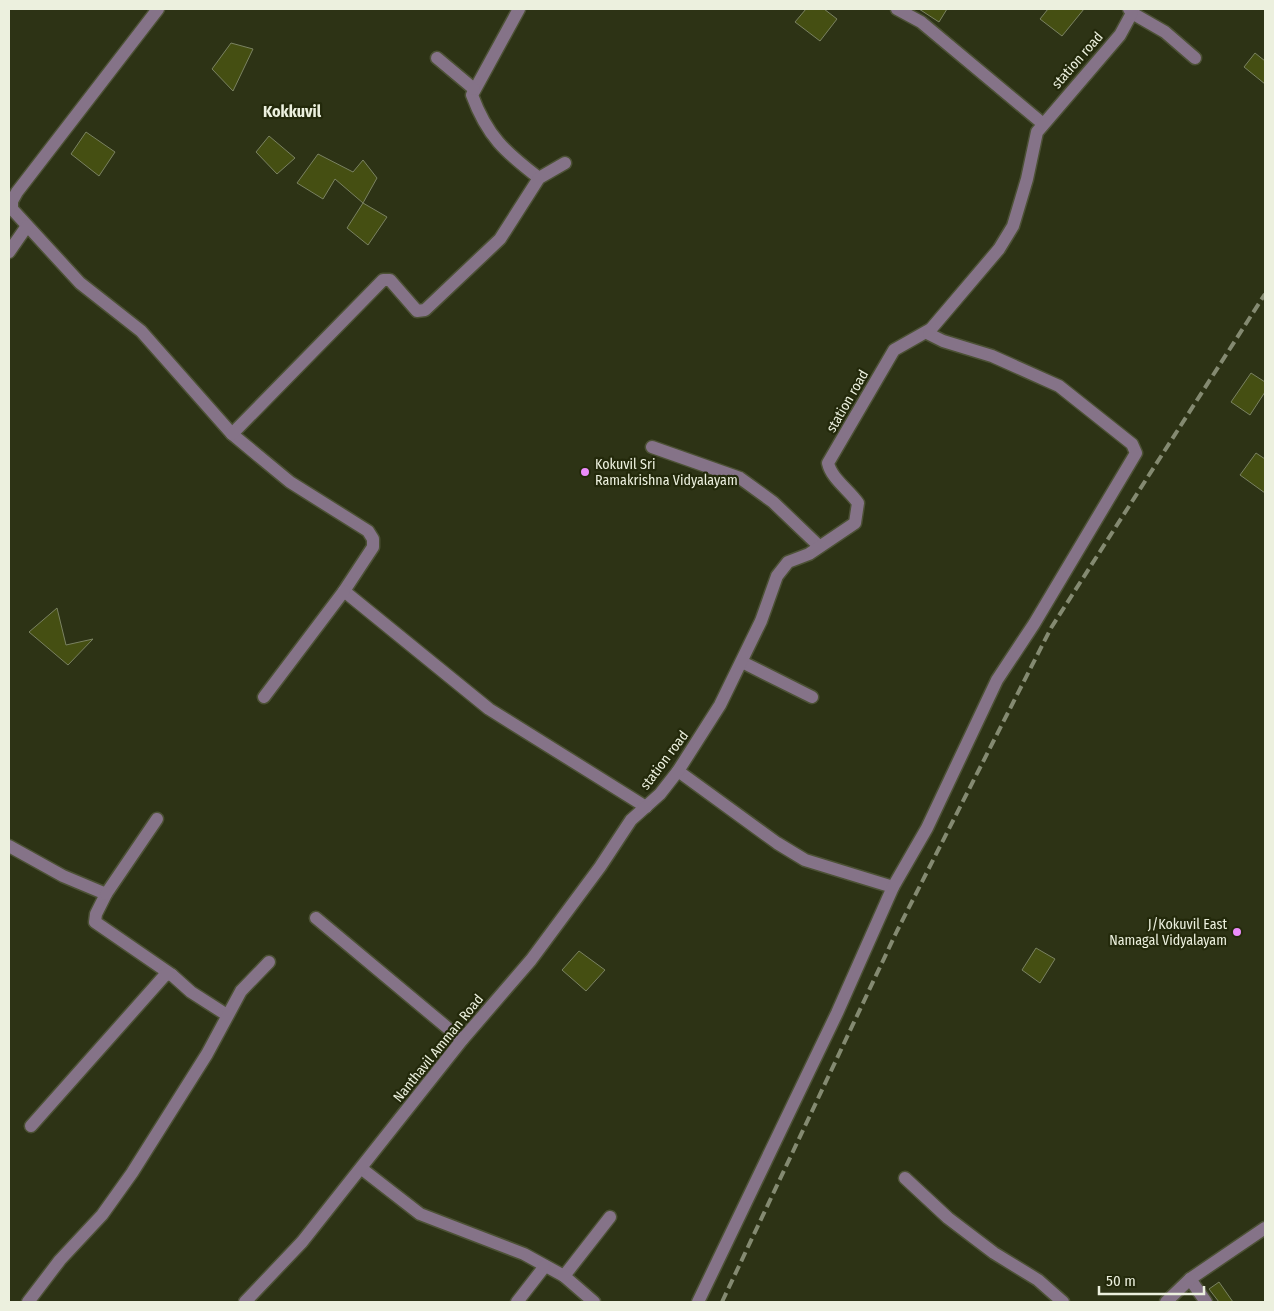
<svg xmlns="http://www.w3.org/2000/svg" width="1274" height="1311" font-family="'Fira Sans Condensed',sans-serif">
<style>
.building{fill:#454f12;stroke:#7a8261}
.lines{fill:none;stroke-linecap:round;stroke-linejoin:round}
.minor-casing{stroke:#4c5135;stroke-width:15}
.minor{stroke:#857388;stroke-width:12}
.rail{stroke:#848a71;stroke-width:4;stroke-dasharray:10 5;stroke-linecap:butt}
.poi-dot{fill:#ec8cfb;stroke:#23290b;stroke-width:2}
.labels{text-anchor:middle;stroke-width:4.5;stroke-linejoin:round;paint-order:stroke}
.street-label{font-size:14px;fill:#ecf0de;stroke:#23290b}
.poi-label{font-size:14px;fill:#ecf0de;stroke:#23290b;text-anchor:start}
.quarter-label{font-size:16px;font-weight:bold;fill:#ecf0de;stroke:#23290b}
</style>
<rect width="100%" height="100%" fill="#2d3315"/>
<g class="building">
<path d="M806,9H824L837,19L820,41L795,22Z"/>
<path d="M919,9H947L939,22Z"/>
<path d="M1048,9H1084L1062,36L1040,19Z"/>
<path d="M231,43L253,49L233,91L212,69Z"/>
<path d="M1255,53L1265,61V84L1244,67Z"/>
<path d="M86,132L115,152L99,176L71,154Z"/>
<path d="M269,136L295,158L277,174L256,152Z"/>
<path d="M318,154L353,172L363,160L377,178L363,203L335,179L323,199L297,183Z"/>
<path d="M363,203L387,217L368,245L347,228Z"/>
<path d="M1251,373L1265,382V392L1250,415L1231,402Z"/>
<path d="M1256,453L1265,459V493L1240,475Z"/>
<path d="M57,608L66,645L93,639L68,665L29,632Z"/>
<path d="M1036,948L1055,959L1040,983L1022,970Z"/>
<path d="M579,951L605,970L586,991L562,970Z"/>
<path d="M1219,1282L1233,1302H1219L1209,1289Z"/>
</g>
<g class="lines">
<defs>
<g id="minor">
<path d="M158,9L17,192L12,201V209L80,283L141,331L232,434L290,482L368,531L373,539V547L344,591L489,709L646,807"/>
<path d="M519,9L472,95C487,136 505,152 539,178"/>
<path d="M897,9L921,22L1042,123"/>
<path d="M1132,13L1165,32L1195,58"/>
<path d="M437,58L474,89"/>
<path d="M9,252L27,226"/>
<path d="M232,434L383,280H390L417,311L425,310L500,239L539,178L565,163"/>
<path d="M652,447L740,478L773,502L819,546"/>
<path d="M742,662L812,697"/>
<path d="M264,697L344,591"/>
<path d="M678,771L777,843L805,860L893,887"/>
<path d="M9,846L63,876L106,894L96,914L95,922L172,975"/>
<path d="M106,894L157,819"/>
<path d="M316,918L462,1040"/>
<path d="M31,1126L166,974L172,975L191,992L227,1015"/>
<path d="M362,1169L420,1214L524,1254L564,1276L594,1302"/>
<path d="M905,1178L948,1218L994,1253L1038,1280L1063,1302"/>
<path d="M564,1276L610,1217"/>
<path d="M1190,1279L1206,1302"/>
<path d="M28,1302L60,1260L102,1215L132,1173L207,1054L241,991L269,962"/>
<path d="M245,1302L302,1242L462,1040L531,960L600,867L631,820L660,794L678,771L720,705L761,621L777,576L788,562L809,554L855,523L858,503C849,490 831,478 828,463L894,350L931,329L999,249L1013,226L1027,179L1037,132L1120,35L1132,13L1129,9"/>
<path d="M517,1302L545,1266"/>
<path d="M698,1302L837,1013L893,887L927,828L997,680L1034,624L1136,453L1132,444L1059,386L992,356L943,341L929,334L931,329"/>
<path d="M1166,1302L1190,1279L1265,1228"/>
</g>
</defs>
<use href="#minor" class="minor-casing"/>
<use href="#minor" class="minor"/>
<path class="rail" d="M722,1302L897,931L1051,628L1265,294"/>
</g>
<g class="poi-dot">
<circle cx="585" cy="472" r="5"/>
<circle cx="1237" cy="932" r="5"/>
</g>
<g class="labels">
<g class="street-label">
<text transform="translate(1077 60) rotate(-49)" y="5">station road</text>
<text transform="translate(847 401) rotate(-60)" y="5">station road</text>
<text transform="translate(664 760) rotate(-53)" y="5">station road</text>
<text transform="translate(438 1048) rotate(-51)" y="5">Nanthavil Amman Road</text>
</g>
<g class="poi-label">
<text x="595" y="469">Kokuvil Sri<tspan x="595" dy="16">Ramakrishna Vidyalayam</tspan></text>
<text x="1227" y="929" text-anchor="end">J/Kokuvil East<tspan x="1227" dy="16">Namagal Vidyalayam</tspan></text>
</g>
<g class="quarter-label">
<text x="292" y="117">Kokkuvil</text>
</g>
</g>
<rect width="1274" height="1311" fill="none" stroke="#ecf0de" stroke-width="20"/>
<path d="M1099 1286v8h105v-8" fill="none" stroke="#ecf0de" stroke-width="2.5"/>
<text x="1106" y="1286" font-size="15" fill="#ecf0de" stroke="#23290b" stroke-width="4" paint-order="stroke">50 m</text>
</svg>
